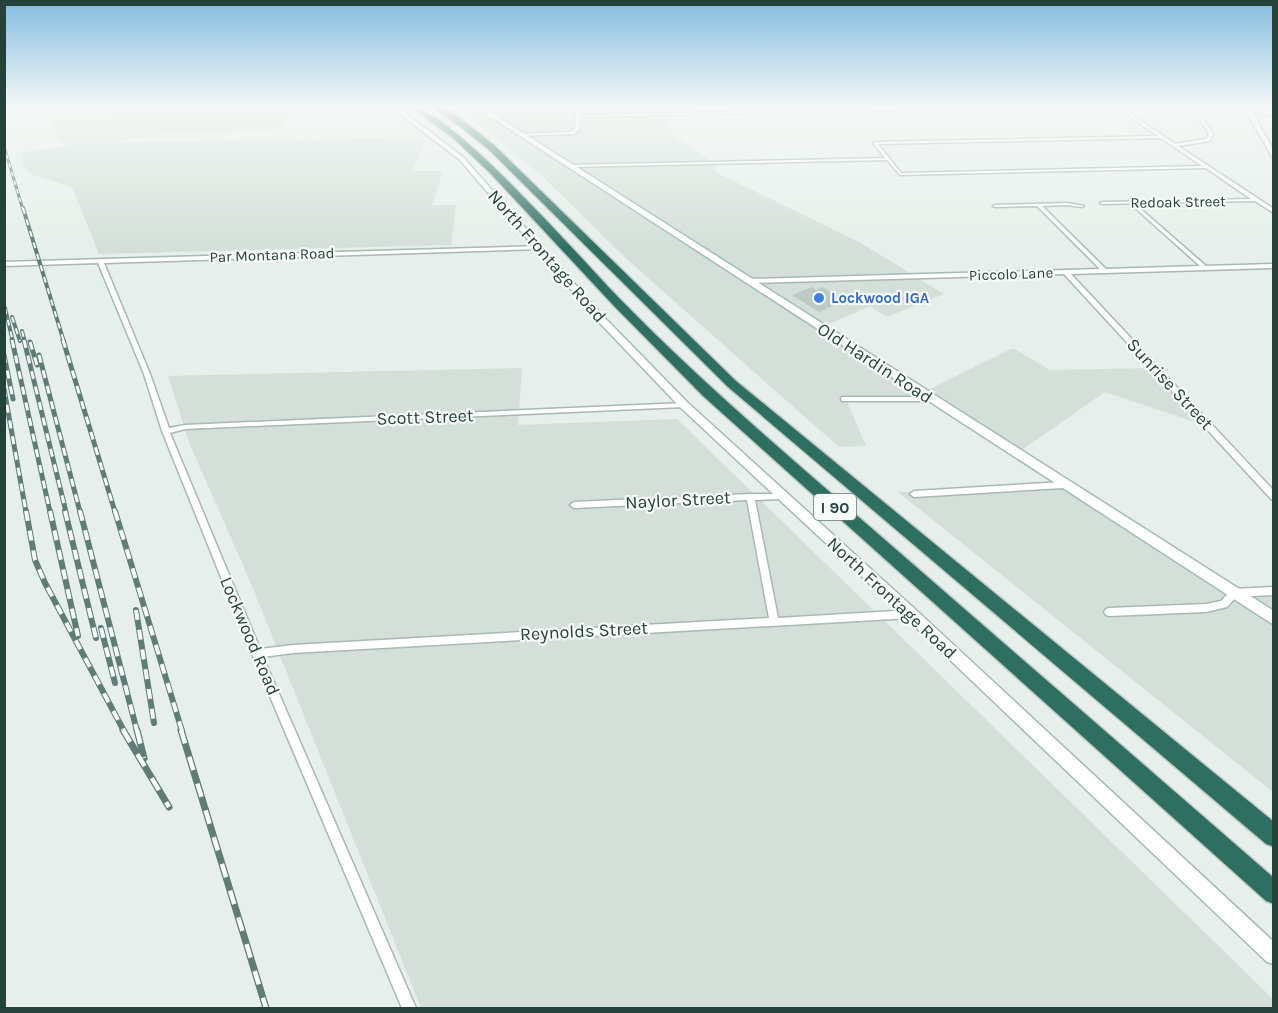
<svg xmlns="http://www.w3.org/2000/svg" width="1278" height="1013" font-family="Karla,sans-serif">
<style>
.built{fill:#d4dfda}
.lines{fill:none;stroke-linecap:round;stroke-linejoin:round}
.stream{stroke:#8ec9d4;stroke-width:1.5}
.building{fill:#bbcac4}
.street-casing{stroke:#a8b8b2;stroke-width:3}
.secondary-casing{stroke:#a4bbb3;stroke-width:3}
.highway-casing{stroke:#c2cac8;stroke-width:3}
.street{fill:#fff;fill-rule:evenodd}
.secondary{fill:#fff;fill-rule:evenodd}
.highway{fill:#2f6f62;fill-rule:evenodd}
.rail-far4-casing{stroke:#5f7d75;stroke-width:3}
.rail-far3-casing{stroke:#5f7d75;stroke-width:4}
.rail-far2-casing{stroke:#5f7d75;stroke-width:5}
.rail-far1-casing{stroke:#5f7d75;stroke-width:6}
.rail-casing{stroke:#5f7d75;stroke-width:7}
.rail-far4{stroke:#f7fbf9;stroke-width:1.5;stroke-dasharray:4.5;stroke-linecap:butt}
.rail-far3{stroke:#f7fbf9;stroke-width:2;stroke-dasharray:6;stroke-linecap:butt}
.rail-far2{stroke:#f7fbf9;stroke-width:3;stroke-dasharray:8;stroke-linecap:butt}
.rail-far1{stroke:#f7fbf9;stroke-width:4;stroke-dasharray:10;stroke-linecap:butt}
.rail{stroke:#f7fbf9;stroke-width:4.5;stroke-dasharray:14;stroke-linecap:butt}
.shop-dot{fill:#3f7fe0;stroke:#f7fbf9;stroke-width:2}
.labels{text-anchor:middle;stroke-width:4.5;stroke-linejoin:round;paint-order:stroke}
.far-street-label{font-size:15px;fill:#24423a;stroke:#f7fbf9}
.far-shop-label{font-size:15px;font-weight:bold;fill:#366cbe;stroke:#f7fbf9;text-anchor:start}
.shield{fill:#f7fbf9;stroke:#637a73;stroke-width:1.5}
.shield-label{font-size:16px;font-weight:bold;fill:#24423a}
.street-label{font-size:18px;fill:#24423a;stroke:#f7fbf9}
</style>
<rect width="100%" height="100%" fill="#e6efeb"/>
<g class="built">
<path d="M45,106H300L282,130L160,133L112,143L421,137L425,141L412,171H443L432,205H456L451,245L99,254L72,187L33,175L22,165L21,153L71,145L60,141L49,117L277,112L50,114Z"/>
<path d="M451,106H623L624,115H668L673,136L713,163L717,173L859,242L944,294L887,317L870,306L820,328L920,394L1013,348L1050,370L1154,368L1210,427L1105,392L1016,454L928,399H846L866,446L839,447L631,263L542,176L481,126Z"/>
<path d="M522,368L518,425L677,419L1273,999V1008H421L250,581L190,445L168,376Z"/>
<path d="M1063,485L1234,593L1273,591V792L898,492Z"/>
</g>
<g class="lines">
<path class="stream" d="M1258,113L1274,117"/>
</g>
<path class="building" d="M812,287L816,290L823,287L845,301L819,312L792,295Z"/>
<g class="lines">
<defs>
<g id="street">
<path d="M577,106H581L580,115L1019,106H1101L580,117L579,130L573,134L520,136L518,135L520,134L571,132L575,129Z"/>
<path d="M1114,106H1119L1175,144L1206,139L1209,133L1200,120L1169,106H1175L1202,118L1213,133L1210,141L1178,146L1274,209V213L1255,201L1102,204L1100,203L1102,202L1251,199L1206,168L900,175L887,160L569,167L567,166L569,165L885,158L873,143L875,142L1158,136ZM1161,138L1202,166L901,173L878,144Z"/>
<path d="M1067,203L1084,206L1082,207L1067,205L1042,206L1106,269L1200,266L1134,207V206L1136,205L1206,266L1274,264V268L1071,274L1274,491V500L1271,499L1064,274L749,283L746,281L749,279L1100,269L1037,206L995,207L993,206L995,205Z"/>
<path d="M540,246L543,248L542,249L104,263L150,374L169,428L185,425L684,403L688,405L684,407L185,429L170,433L260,649L293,645L769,618L747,500L574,508L570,505L574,502L750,494H784L785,496L781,499L755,500L778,618L911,610L914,611L916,614L914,617L911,618L293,653L263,657L416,1008H402L252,654L162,431L144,374L98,263L4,266V262Z"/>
<path d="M842,397H928L932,399L928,401H842L841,399Z"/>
<path d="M1063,482L1067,485L1063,488L914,497L910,494L914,491Z"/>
<path d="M1274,587V595L1236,597L1227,607L1206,612L1109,616L1106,615L1104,612L1106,609L1109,608L1206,604L1221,601L1231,590L1234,589Z"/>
</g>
<g id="secondary">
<path d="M389,106H396L463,157L602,315L688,403L916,610L1274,942V964L1267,962L906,618L680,407L596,319L459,159Z"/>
<path d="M474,106H481L1274,611V625Z"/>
<path d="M1243,106H1249L1274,151V160Z"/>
</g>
<g id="highway">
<path d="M409,106C449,106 587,266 622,301C709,390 805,470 899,552C1024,661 1149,769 1274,878V904L1266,901L703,396L614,306L491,174L453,138Z"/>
<path d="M430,106C452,106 477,132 494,145L736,381L1274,822V847L1266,844L728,387L488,149L462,128Z"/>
</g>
</defs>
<use href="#street" class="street-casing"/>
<use href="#secondary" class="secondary-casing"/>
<use href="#highway" class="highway-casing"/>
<use href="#street" class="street"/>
<use href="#secondary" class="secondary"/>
<use href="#highway" class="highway"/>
<defs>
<path id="rail-far4" d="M4,146L23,210"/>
<g id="rail-far3">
<path d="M23,208L64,342"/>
<path d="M5,308L13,342"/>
<path d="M12,317L20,341"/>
<path d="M22,331L25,342"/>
</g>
<g id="rail-far2">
<path d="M12,340L50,512"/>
<path d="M24,340L66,512"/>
<path d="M63,340L115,512"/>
<path d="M30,342L37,365"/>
<path d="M4,355L13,399"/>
<path d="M39,355L80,512"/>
<path d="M4,389L26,512"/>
</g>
<g id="rail-far1">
<path d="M26,511L35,560L45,583L124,731"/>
<path d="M50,511L78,636"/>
<path d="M65,511L96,638"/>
<path d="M80,511L137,731"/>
<path d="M115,511L182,731"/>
<path d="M136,610L154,723"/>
<path d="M101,628L115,683"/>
</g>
<g id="rail">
<path d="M123,730L169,807"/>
<path d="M137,730L144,758"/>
<path d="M181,730L266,1008"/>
</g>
</defs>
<use href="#rail-far4" class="rail-far4-casing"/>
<use href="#rail-far3" class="rail-far3-casing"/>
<use href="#rail-far2" class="rail-far2-casing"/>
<use href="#rail-far1" class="rail-far1-casing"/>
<use href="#rail" class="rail-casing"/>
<use href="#rail-far4" class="rail-far4"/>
<use href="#rail-far3" class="rail-far3"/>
<use href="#rail-far2" class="rail-far2"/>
<use href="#rail-far1" class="rail-far1"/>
<use href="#rail" class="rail"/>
</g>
<linearGradient id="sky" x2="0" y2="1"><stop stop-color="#84bce0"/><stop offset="0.43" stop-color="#f4f8f6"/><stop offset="1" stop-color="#f4f8f6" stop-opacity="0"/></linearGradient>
<rect width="1278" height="248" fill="url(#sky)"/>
<circle class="shop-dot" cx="819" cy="298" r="6"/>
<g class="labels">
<g class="far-street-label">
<text transform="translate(1178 202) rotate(-1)" y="5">Redoak Street</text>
<text transform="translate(272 255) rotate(-2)" y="5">Par Montana Road</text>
<text transform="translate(1011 274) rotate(-2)" y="5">Piccolo Lane</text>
</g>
<g class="far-shop-label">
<text x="831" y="303">Lockwood IGA</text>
</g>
<rect class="shield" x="814" y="494" width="42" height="26" rx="4.5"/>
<g class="shield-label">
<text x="835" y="513">I 90</text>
</g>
<g class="street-label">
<text transform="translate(547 256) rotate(49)" y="6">North Frontage Road</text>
<text transform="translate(875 363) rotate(33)" y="6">Old Hardin Road</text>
<text transform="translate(1170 384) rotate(47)" y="6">Sunrise Street</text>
<text transform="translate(425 417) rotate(-2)" y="6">Scott Street</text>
<text transform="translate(678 500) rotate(-3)" y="6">Naylor Street</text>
<text transform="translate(892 598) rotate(43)" y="6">North Frontage Road</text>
<text transform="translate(584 631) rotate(-3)" y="6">Reynolds Street</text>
<text transform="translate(250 636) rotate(67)" y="6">Lockwood Road</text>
</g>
</g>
<rect width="1278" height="1013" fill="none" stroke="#24423a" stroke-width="12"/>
</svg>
